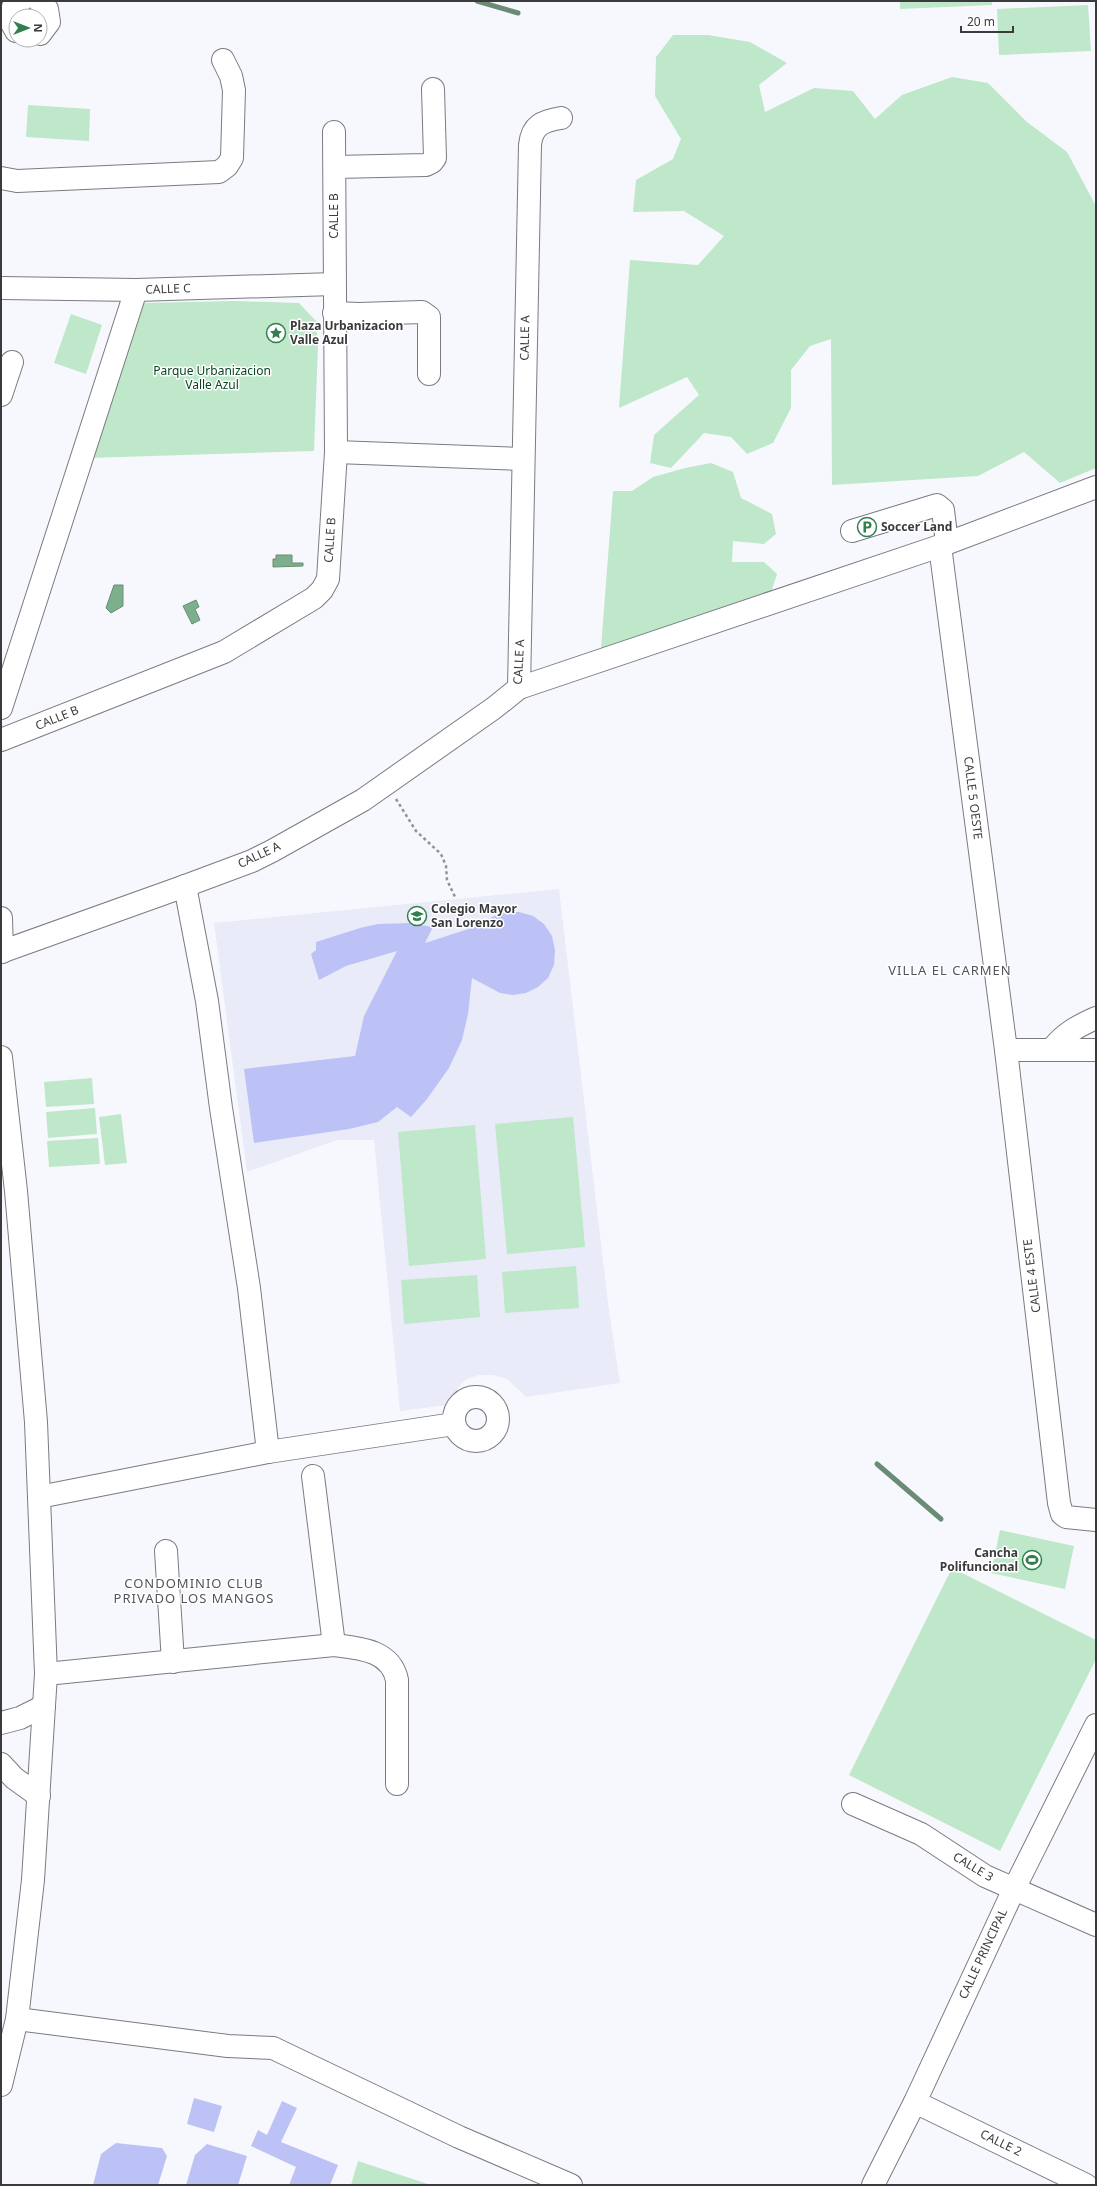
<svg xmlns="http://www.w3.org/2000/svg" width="1097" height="2186" font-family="'Noto Sans',sans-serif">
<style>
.built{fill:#e9ebf8}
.green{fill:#bee8c9}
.water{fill:#7eaf8d;stroke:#6a8c75}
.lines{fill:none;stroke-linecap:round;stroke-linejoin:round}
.stream{stroke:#6a8c75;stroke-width:5}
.building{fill:#bcc2f6}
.minor-casing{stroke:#7a7b80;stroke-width:24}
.path{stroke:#919295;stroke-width:2.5;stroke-dasharray:3 3;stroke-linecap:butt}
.minor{stroke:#fff;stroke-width:22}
.labels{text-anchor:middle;stroke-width:3;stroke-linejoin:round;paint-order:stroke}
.street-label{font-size:12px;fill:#3b3b3d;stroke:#fff}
.poi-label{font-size:12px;font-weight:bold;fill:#3b3b3d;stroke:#fff;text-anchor:start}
.park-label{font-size:12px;fill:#064423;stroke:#fff}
.neighbourhood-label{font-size:13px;letter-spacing:1px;fill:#535459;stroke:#fff}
</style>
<rect width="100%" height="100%" fill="#f7f8fe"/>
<path class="built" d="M559,889L609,1311L620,1383L526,1397L507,1379L493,1375H479L467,1379L461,1384L447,1405L400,1411L374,1140H337L247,1172L214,923Z"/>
<g class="green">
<path d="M900,1H992V5L900,9Z"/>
<path d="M1088,5L1091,51L999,55L997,9Z"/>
<path d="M673,35H708L750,42L787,63L759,85L765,112L814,88L853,91L875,119L902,95L952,77L988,83L1027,122L1067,152L1096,206V468L1060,483L1024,452L978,476L832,485L831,339L810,346L791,370V408L773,443L747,454L731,437L704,433L671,468L650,463L654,435L699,395L687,377L619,408L630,260L698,265L724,236L684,211L633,212L636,180L673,159L681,139L655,96L656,57Z"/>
<path d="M28,105L90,109L89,141L26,137Z"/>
<path d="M235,301L299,303L316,321L318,345L314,451L88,458L141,303Z"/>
<path d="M71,314L102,325L86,374L54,363Z"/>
<path d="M711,463L733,472L741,498L772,514L776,534L764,544L733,541L732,562H764L777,574L771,593L601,648L613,491H632L653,477L685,468Z"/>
<path d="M92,1078L94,1104L46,1107L44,1082Z"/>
<path d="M95,1108L97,1134L48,1138L46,1112Z"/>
<path d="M121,1114L127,1163L105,1165L99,1117Z"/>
<path d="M573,1117L585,1247L507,1254L495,1124Z"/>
<path d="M475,1125L486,1259L409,1266L398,1132Z"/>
<path d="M98,1138L100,1164L49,1167L47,1141Z"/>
<path d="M576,1266L579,1308L505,1313L502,1272Z"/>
<path d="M477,1275L480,1317L404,1324L401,1280Z"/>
<path d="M1000,1530L1074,1546L1065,1589L991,1573Z"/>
<path d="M952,1568L1096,1640V1659L1000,1851L849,1775Z"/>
<path d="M358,2161L431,2185H351Z"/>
</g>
<g class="water">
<path d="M276,555H292V563H303V566L273,567V559H276Z"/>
<path d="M114,585H123V606L111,613L106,608Z"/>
<path d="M196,600L199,607L195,609L200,620L192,624L183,606Z"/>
</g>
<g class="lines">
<g class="stream">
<path d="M477,1L518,13"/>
<path d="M877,1464L941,1519"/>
</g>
</g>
<g class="building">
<path d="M505,912H519L533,916L544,924L552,936L555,950L554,965L548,978L538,987L526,993L513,995L500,993L472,978L468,1014L462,1040L449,1068L427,1099L411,1117L397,1107L378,1122L349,1129L254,1143L244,1069L355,1056L364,1016L397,951L346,966L319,980L311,954L316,950V942L360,928L378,924L410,923L433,927L425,943L484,924L492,917Z"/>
<path d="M194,2098L222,2106L214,2132L187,2124Z"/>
<path d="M282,2101L297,2108L281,2142L338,2165L330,2185H289L296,2167L251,2146L258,2130L267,2135Z"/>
<path d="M116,2143L162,2148L167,2156L158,2185H93L101,2154Z"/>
<path d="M207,2144L247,2156L238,2185H186L195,2155Z"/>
</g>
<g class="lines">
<defs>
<g id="minor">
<path d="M39,1L47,9L49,22L40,34"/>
<path d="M16,31L10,20L13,7L21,1"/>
<path d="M335,167L426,165L432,162L435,158L433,89"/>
<path d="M1,178L17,181L219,172L227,166L232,158L234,90L231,76L223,60"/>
<path d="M1,288L136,290L334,284"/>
<path d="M334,313L359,314L422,312L429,317V374"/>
<path d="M1,395L12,362"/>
<path d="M336,452L523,459"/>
<path d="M852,531L937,505L943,510L947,543"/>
<path d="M940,546L1006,1050L1059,1503L1062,1514L1066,1517L1096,1520"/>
<path d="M519,688L530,145C532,125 543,121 561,118"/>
<path d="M1,708L136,290"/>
<path d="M1,740L224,652L314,598L322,590L328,579L336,452L334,132"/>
<path d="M185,886L207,1001L221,1108L249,1288L268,1452"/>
<path d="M1,918L2,952"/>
<path d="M1,952L185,886L252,861L272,851L363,800L494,708L519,688L940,546L1096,487"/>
<path d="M1052,1049C1065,1033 1078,1026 1096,1018"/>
<path d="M1006,1050H1096"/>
<path d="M1,1057L16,1191L36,1422L46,1674L33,1880L17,2019L1,2085"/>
<circle cx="476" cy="1419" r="22"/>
<path d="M313,1476L334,1645"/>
<path d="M39,1497L268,1452L454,1424"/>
<path d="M166,1551L173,1662"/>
<path d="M46,1674L334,1645C359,1648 391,1650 397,1680V1784"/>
<path d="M1,1723L20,1718L44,1706"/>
<path d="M1,1764L14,1778L39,1796"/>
<path d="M853,1804L921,1834L985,1876L1096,1925"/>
<path d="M17,2019L228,2046L273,2048L459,2137L571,2185"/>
<path d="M915,2102L1086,2185"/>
<path d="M873,2185L915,2102L1014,1889L1096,1725"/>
</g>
</defs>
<use href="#minor" class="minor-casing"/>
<path class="path" d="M396,799L416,831L441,854L446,866L447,880L456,899"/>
<use href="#minor" class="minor"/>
</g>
<defs>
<symbol id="sight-ring" viewBox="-11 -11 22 22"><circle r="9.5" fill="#fff" stroke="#317f4f" stroke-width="1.5"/><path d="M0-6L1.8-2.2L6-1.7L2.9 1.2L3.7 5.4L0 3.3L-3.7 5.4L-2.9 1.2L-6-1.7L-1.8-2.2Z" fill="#317f4f"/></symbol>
<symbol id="parking-ring" viewBox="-11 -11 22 22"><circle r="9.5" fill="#fff" stroke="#317f4f" stroke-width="1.5"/><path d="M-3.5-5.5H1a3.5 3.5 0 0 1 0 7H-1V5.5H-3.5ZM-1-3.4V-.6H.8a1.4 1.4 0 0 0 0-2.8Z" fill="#317f4f"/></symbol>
<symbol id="school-ring" viewBox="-11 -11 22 22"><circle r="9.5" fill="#fff" stroke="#317f4f" stroke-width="1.5"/><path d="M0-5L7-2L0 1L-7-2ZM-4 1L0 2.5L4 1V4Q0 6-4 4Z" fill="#317f4f"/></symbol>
<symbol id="stadium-ring" viewBox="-11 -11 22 22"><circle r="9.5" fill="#fff" stroke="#317f4f" stroke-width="1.5"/><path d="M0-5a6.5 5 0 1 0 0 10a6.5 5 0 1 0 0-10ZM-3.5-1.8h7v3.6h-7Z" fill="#317f4f"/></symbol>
</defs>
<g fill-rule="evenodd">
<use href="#sight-ring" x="265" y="322" width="22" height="22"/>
<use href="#parking-ring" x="856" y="516" width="22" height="22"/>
<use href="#school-ring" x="406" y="905" width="22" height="22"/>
<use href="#stadium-ring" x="1021" y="1549" width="22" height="22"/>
</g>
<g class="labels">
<g class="street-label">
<text transform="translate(334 216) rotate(-90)" y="4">CALLE B</text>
<text transform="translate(168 289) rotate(-2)" y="4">CALLE C</text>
<text transform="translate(525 338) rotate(-89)" y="4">CALLE A</text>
<text transform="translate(330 540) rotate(-86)" y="4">CALLE B</text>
<text transform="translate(519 662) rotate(-87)" y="4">CALLE A</text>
<text transform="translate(57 718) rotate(-22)" y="4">CALLE B</text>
<text transform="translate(973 798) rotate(83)" y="4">CALLE 5 OESTE</text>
<text transform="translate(259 855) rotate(-25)" y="4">CALLE A</text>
<text transform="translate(1032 1276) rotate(-97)" y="4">CALLE 4 ESTE</text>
<text transform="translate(973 1867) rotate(31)" y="4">CALLE 3</text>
<text transform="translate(983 1954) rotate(-65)" y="4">CALLE PRINCIPAL</text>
<text transform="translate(1001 2143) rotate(26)" y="4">CALLE 2</text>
</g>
<g class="poi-label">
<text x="290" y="330">Plaza Urbanizacion<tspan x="290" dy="14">Valle Azul</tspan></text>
<text x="881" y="531">Soccer Land</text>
<text x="431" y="913">Colegio Mayor<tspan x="431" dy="14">San Lorenzo</tspan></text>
<text x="1018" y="1557" text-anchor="end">Cancha<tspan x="1018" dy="14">Polifuncional</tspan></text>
</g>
<g class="park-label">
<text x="212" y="375">Parque Urbanizacion<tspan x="212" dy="14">Valle Azul</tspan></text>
</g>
<g class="neighbourhood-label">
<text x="950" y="975">VILLA EL CARMEN</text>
<text x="194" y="1588">CONDOMINIO CLUB<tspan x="194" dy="15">PRIVADO LOS MANGOS</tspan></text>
</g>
</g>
<rect width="1097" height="2186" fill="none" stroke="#3b3b3d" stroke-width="4"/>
<g transform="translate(28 28) rotate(90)"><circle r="19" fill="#ffffff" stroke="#b1b1b1"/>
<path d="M0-3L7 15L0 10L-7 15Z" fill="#317f4f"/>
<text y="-6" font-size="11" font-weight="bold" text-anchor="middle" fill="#3b3b3d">N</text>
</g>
<path d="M961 26v6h52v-6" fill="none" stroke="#3b3b3d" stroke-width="2"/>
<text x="967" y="26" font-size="12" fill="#3b3b3d" stroke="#ffffff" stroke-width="3" paint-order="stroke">20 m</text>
</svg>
